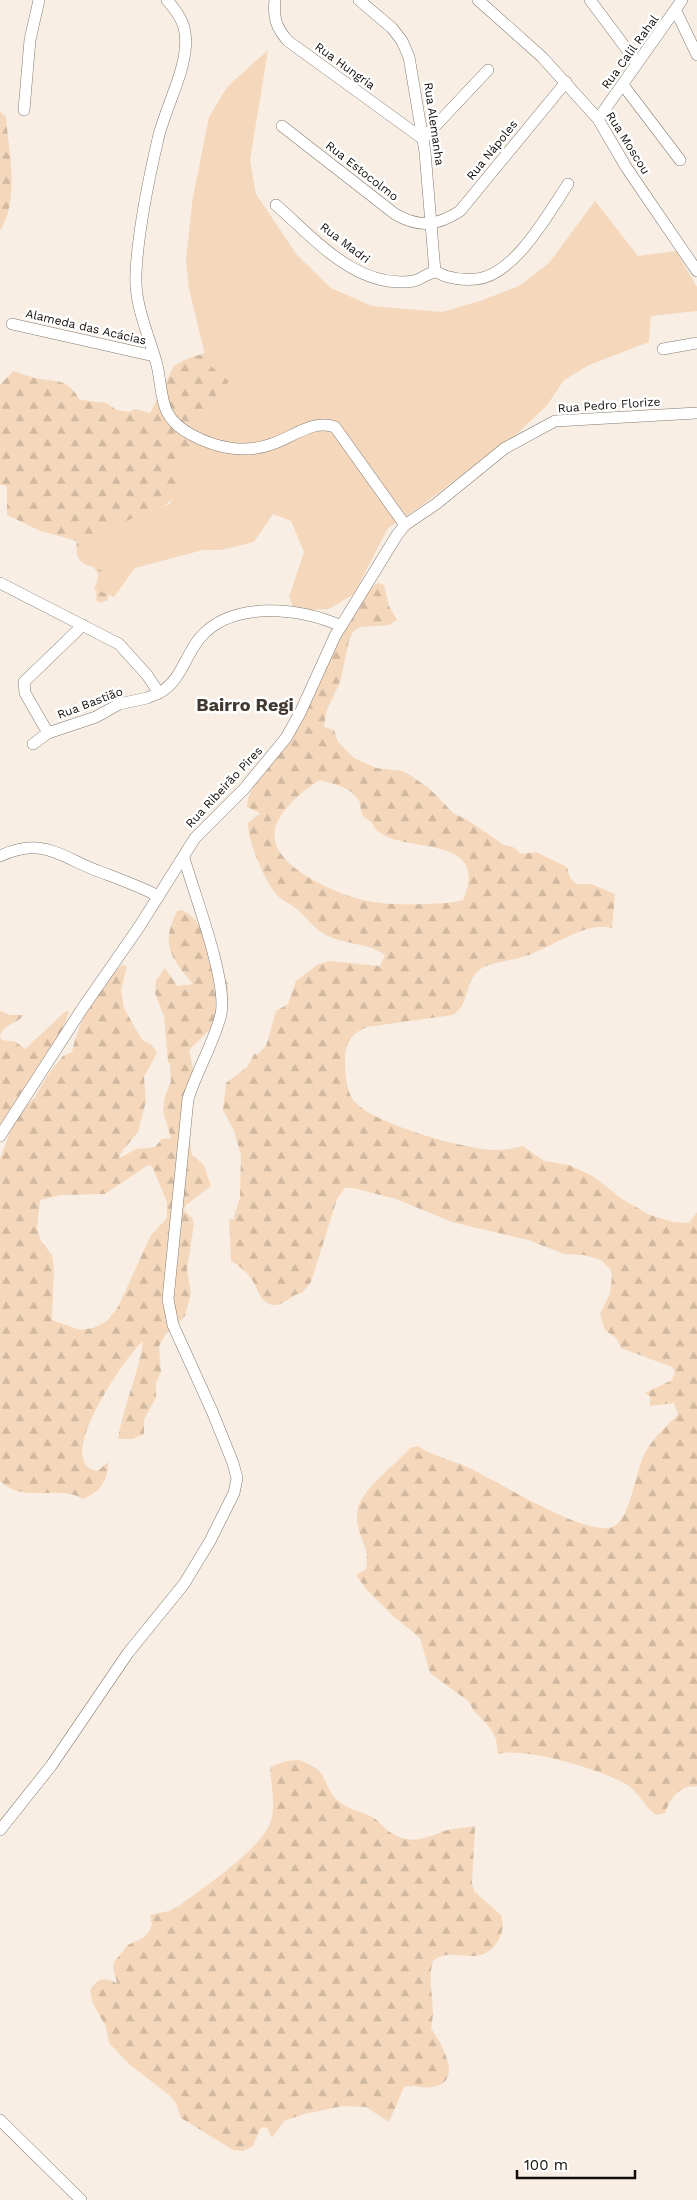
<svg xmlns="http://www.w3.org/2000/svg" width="697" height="2200" font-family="'Work Sans',sans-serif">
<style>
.forest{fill:url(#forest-firs);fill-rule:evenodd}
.park{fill:#f5d8bc}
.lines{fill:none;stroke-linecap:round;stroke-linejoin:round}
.minor-casing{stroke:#847b72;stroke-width:12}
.minor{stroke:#fff;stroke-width:11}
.labels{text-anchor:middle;stroke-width:5;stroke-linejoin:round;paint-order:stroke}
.street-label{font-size:12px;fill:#110e0a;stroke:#fff}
.district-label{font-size:18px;font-weight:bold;fill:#413830;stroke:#fff}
</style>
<defs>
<pattern id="forest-firs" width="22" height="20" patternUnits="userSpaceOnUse" patternTransform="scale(1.25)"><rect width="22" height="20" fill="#f5d8bc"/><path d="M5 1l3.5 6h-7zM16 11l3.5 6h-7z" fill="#d1b8a0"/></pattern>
</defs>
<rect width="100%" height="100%" fill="#f8eee3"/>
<g class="forest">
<path d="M0,112L6,117C9,154 20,198 0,231Z"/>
<path d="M244,344L186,486L167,504L155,511L107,597L108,600L100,603L96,600L98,574L94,567C78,564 75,556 77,541L41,531L7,515V488L5,485H0V385L13,371C21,373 28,377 36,378C58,383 66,377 80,400L106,403L117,410L129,412L135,409L150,413L174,366L186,359L221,348Z"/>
<path d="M379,583L384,585L389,606L397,620L389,625L360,627L353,632L349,641L340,682L326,712L324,727L334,730L338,742L354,758L376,768L401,771L410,775L430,789L453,813L469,821L504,845L513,847L521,854L536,852L567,867L570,878L577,884H591L615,894L612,928C586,921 551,948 526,956C514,960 487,963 479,970C464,983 470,1004 453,1015L367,1027C352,1033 345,1042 345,1058C345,1072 346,1092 355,1102C373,1124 472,1152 501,1150C508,1150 516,1147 523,1146L544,1161L569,1165L593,1176L622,1199L650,1215L673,1222L689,1223L697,1212V1786C679,1786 671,1797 665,1813L656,1815C645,1807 640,1795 630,1787C609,1771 523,1746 498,1754L496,1739L491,1729L474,1711L468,1701L430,1673L420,1638L393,1616L366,1589L356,1575L366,1569C370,1547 359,1540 357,1520C354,1492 393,1468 410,1448L418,1446C434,1457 450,1459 467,1467C493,1478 593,1543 616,1525C631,1514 635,1473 644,1455C652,1439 665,1427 678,1415L674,1403L650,1406V1396L645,1393L672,1380L675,1372L672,1367L621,1348L617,1339L605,1330L600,1314L610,1293L612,1276L610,1269L601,1260L584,1255L564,1254L528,1240L452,1222L396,1199L353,1188H345L337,1199L311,1282L302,1293C291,1294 284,1306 274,1305C261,1304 259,1292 254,1283C250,1275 239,1265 231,1261L229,1219L233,1220L240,1197L241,1155L234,1131L223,1110L226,1083L247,1067L255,1053L257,1055L266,1046L276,1011L288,1004L296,981L317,965L329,961L380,966L385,955C367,942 345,945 326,935C314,929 307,918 297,909C292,905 285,902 279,897C266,886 247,839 248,823L260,813L247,807C247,788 261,781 270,765C288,734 351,591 379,583ZM319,780C333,784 352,787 359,801C361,805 360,812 363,816C365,819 370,820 372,823C374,826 376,830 379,832C408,854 491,834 463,900C451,904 438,903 426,904C378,906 349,901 308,877C251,842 275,811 319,780Z"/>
<path d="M182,910C205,919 206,953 216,972C219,976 224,980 228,983L227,1013L189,1050L194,1073L190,1143L192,1155L204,1165L211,1186L186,1205L184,1210L192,1218L194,1224L187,1269L191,1293L185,1316L166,1334L159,1346L161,1372L156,1383V1397L144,1420V1434L132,1439H118C123,1406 139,1374 143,1341C126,1356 50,1465 98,1471L108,1462C108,1481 100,1492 83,1499C59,1484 23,1504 0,1481V1159L16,1116L35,1097L47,1076L63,1056L72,1052C77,1027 99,976 123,965L127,966L121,990L124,1008L142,1040L152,1045L157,1053L144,1077L146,1101L138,1132L123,1150L118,1159L136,1149L155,1147L162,1139L171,1138L163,1111L165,1096L171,1081L170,1064L168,1062L164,1017L155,993L156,980L165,968L177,986L193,984C171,957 160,945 177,911ZM148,1165L152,1166L167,1202V1218L151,1235L118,1307L107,1321L93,1328L80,1330L52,1320L54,1267L52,1255L41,1241L37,1228L40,1200L61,1195L105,1194Z"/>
<path d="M0,1011L10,1015H23C17,1025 3,1023 0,1037Z"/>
<path d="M66,1011L69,1012L60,1035L0,1128V1038L2,1040L16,1042L25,1049Z"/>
<path d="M299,1760C332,1772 319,1781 337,1800C346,1809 360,1811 372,1817C380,1821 385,1830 393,1834C413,1846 429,1836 448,1830C457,1828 466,1828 475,1826L472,1883L474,1891L501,1915C504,1925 503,1932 498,1941C479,1971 453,1944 433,1961C426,1985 437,2002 431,2028C440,2042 466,2082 432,2087C422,2089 414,2084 404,2087L389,2122L366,2107L343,2106L304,2114L284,2121L272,2138L267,2128L261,2127L253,2146L243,2151L233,2150L181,2118L176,2103L169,2095L129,2064L109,2043L106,2027L93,2004L90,1990C98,1977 105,1977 117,1983L113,1968L114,1962L128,1945L143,1938L149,1932L152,1924L150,1915L169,1911L179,1906C202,1888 267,1846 272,1817C275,1801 271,1783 270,1767L286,1761Z"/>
</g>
<path class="park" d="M268,50L250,160L256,194L297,255L331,288L372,306L442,312L480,301L519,286L549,263L595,201L638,256L676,251L697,287V311L651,316L649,342L589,365L564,380L548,404L519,432L417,509L388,528L354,594L329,609L309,610L293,607L289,597L304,552L291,521L273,514L254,542L222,550H203L135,568L114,597L94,589L102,571L84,557L89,542L126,521L170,504L197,425L229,381L207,363L189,289L186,261L192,203L209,117L227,87Z"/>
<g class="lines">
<defs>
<g id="minor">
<path d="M167,0C175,9 184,21 185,33C190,65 165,107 158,139C148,182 138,229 136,273C134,305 149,335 157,365C164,397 158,417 192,435C216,448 245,454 272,444C293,437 313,419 335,427L405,525"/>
<path d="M275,0C273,17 276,28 288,41L423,139L488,70"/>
<path d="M359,0L392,28L402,41L409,57L425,152L435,272"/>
<path d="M478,0L542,57L598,119L626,167L697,271"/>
<path d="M590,0L637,63"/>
<path d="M676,11L697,55"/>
<path d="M623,85L680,160"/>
<path d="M24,110L30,40L39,0"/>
<path d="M598,119L682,0"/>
<path d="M282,126L395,214C419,228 437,226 460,211L566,82"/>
<path d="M276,205C315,239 357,290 414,281C421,279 428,273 435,272C438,272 443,275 445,276C455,279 466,280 476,279C514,276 548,214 568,184"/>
<path d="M12,324L154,356"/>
<path d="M663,349L697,343"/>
<path d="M0,583L119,644L147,675L159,693C181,681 184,658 199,639C230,600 301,607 341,626"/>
<path d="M48,733L25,693L24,682L83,625"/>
<path d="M33,744L48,733L96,717L119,704L147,698L159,693"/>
<path d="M0,856C11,851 25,847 37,848C59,850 78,864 98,871C119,879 139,886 158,896"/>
<path d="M0,1136L82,1009L139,927L195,838L244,789L286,738L300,713L335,636L397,535L405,525L436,504L505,448L555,421L697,413"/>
<path d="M0,1830L51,1766L128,1653L184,1584L210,1541L234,1493L237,1478L233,1463L212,1411L173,1325L168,1299L188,1099C197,1070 214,1043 221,1014C228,982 194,893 184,858"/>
<path d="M0,2120L81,2200"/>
</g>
</defs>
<use href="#minor" class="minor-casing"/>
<use href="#minor" class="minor"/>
</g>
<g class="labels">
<g class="street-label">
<text transform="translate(630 52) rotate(-54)" y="4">Rua Calil Rahal</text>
<text transform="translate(345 66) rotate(36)" y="4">Rua Hungria</text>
<text transform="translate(434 124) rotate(82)" y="4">Rua Alemanha</text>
<text transform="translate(628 143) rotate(58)" y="4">Rua Moscou</text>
<text transform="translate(492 150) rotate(-51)" y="4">Rua Nápoles</text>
<text transform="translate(362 171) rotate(38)" y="4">Rua Estocolmo</text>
<text transform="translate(345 243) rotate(37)" y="4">Rua Madri</text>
<text transform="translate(86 327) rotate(13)" y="4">Alameda das Acácias</text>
<text transform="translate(609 405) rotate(-4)" y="4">Rua Pedro Florize</text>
<text transform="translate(90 703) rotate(-21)" y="4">Rua Bastião</text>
<text transform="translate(224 787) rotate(-47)" y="4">Rua Ribeirão Pires</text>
</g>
<g class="district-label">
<text x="245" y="711">Bairro Regi</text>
</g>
</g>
<path d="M517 2170v8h118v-8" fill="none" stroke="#110e0a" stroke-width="2.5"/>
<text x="524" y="2170" font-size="15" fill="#110e0a" stroke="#ffffff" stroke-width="4" paint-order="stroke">100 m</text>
</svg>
